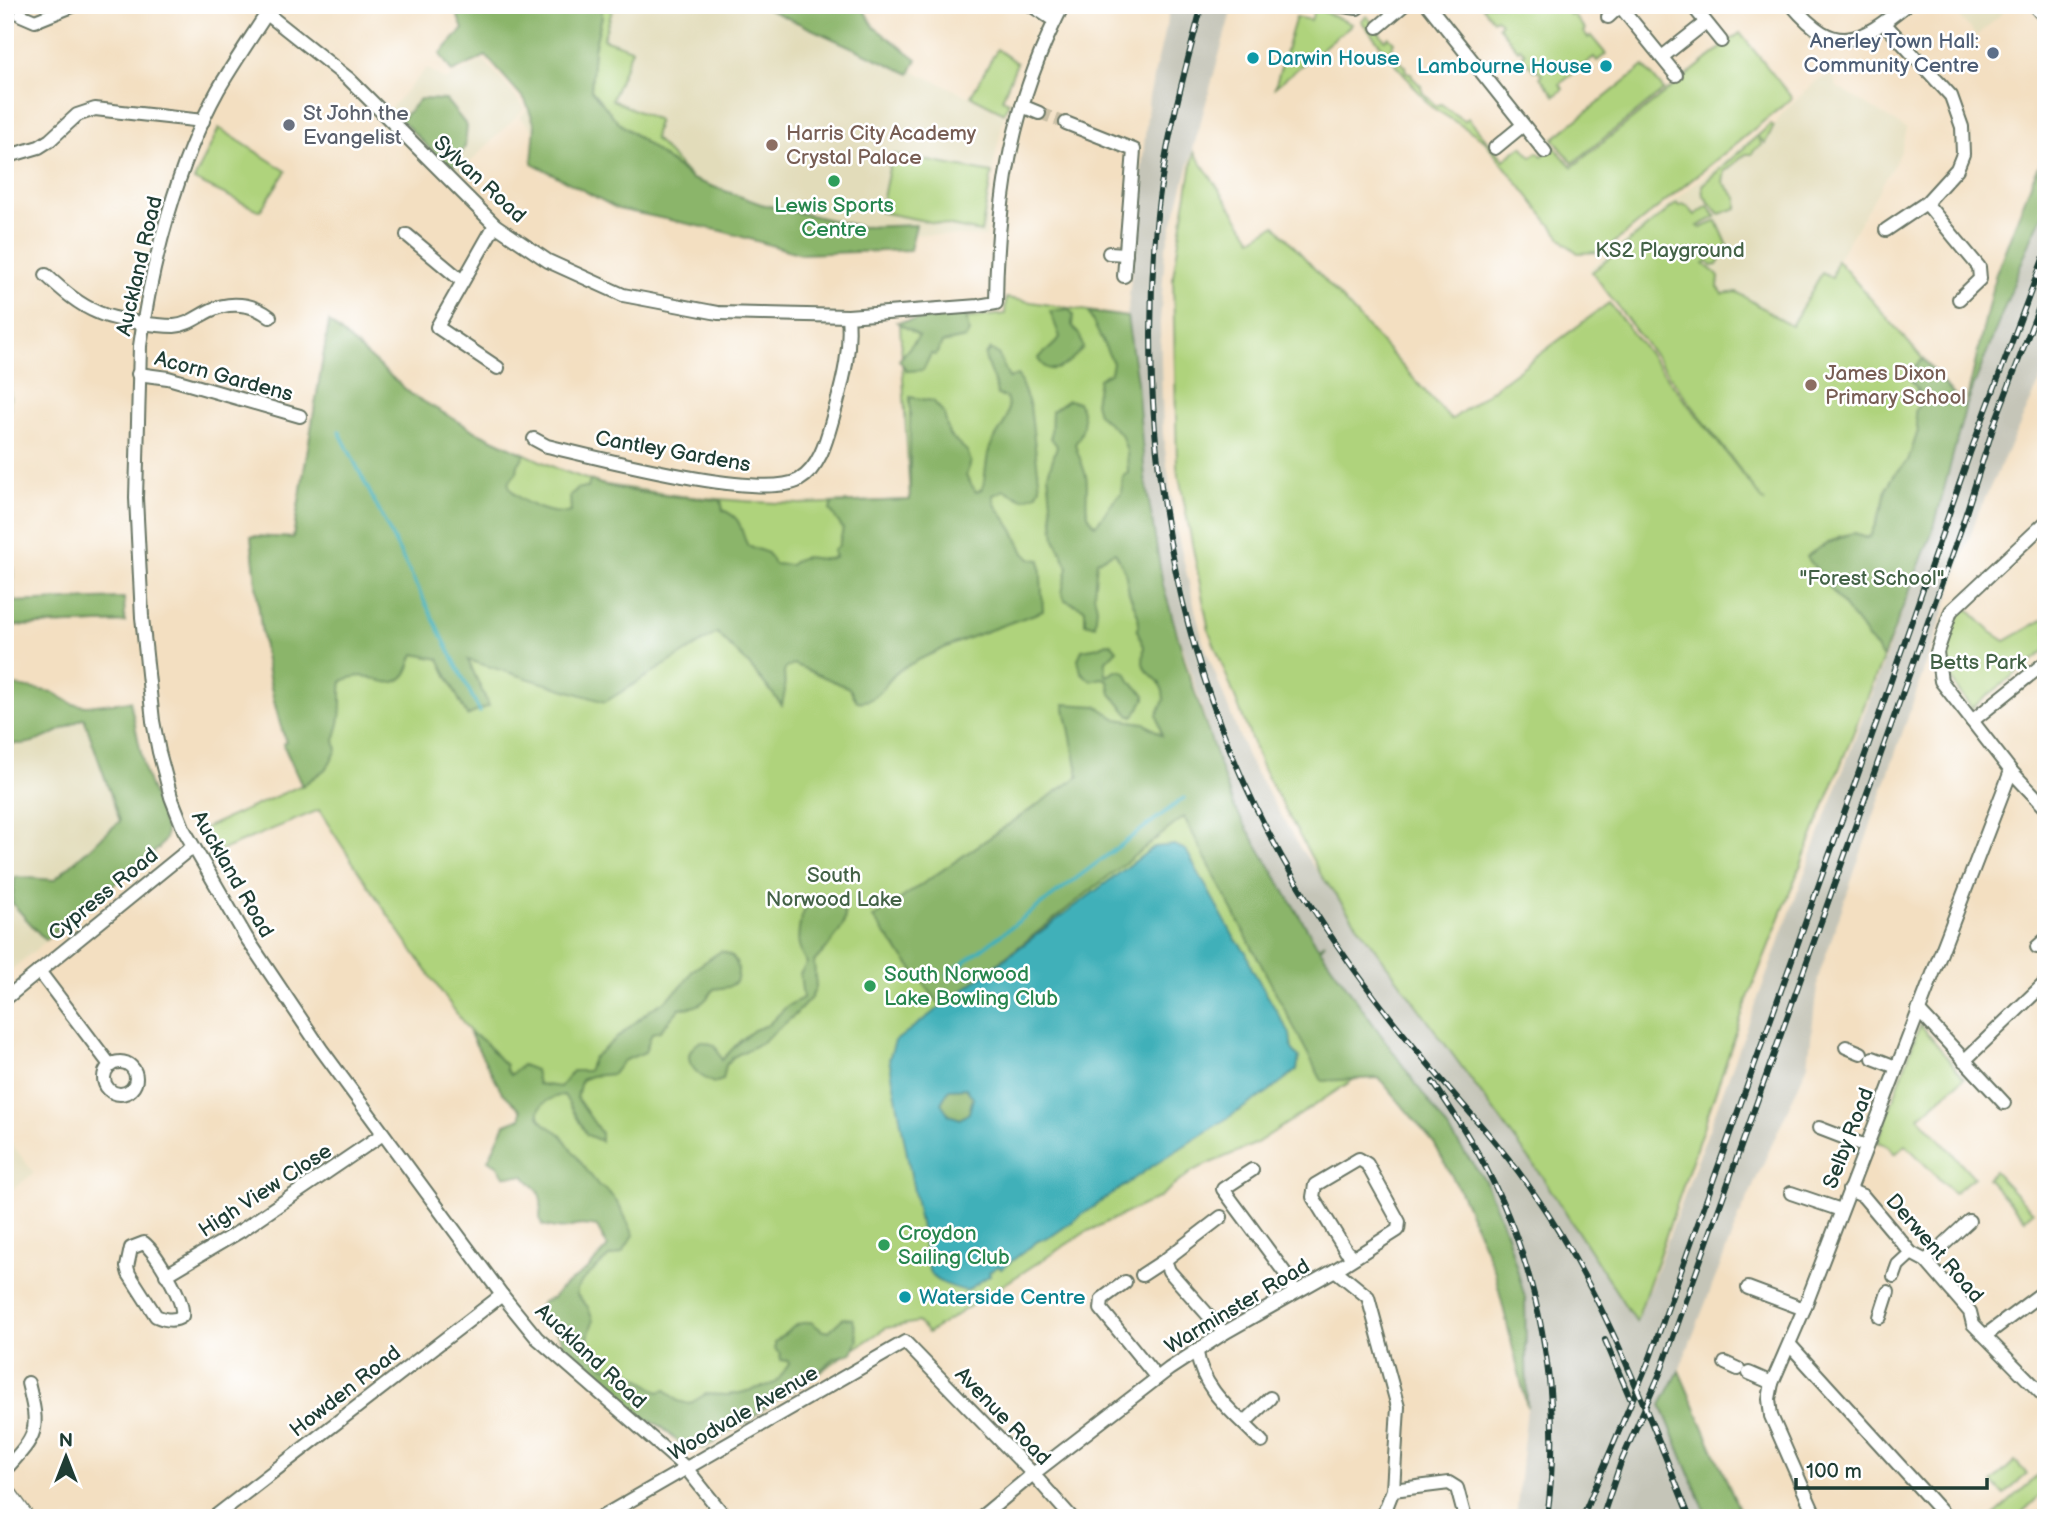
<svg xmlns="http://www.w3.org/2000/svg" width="2051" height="1523" font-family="'Balsamiq Sans',sans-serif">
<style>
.built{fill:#e2dcba}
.industrial{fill:#c5c5b8}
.green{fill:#afd37b;stroke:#678858;stroke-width:2}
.forest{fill:#8bb56b;stroke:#557950;stroke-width:2}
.water{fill:#3fb0b9;stroke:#2f7676;stroke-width:2;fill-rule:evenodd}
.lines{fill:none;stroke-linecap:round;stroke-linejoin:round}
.stream{stroke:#3fb0b9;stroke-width:3.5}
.minor-tunnel{stroke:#c9bfa5;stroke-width:12;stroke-dasharray:12 6;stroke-linecap:butt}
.minor-casing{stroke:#697665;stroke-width:16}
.major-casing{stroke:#697665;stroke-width:19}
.minor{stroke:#fff;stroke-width:12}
.major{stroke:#fff;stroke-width:16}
.rail-casing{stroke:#1f3d34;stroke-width:6}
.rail{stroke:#fff;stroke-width:3.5;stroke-dasharray:10;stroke-linecap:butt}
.service-dot{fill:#5c6f8a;stroke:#fff;stroke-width:2.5}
.culture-dot{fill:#0f9aa8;stroke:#fff;stroke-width:2.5}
.worship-dot{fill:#6b7280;stroke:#fff;stroke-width:2.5}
.education-dot{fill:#8d6e63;stroke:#fff;stroke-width:2.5}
.leisure-dot{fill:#2e9e5b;stroke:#fff;stroke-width:2.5}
.labels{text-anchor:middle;stroke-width:5;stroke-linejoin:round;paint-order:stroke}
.service-label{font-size:21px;fill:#4e5e75;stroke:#fff;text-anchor:end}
.culture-label{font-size:21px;fill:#0d838f;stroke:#fff;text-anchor:start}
.worship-label{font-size:21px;fill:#5b616d;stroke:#fff;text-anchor:start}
.education-label{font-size:21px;fill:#785e54;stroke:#fff;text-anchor:start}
.street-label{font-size:21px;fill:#1f3d34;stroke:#fff}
.leisure-label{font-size:21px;fill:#27864d;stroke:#fff;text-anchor:start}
.park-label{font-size:21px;fill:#436246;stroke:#fff}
</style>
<rect width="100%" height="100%" fill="#fff"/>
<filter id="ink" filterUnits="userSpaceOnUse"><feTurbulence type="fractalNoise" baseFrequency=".0143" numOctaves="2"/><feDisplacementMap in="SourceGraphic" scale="14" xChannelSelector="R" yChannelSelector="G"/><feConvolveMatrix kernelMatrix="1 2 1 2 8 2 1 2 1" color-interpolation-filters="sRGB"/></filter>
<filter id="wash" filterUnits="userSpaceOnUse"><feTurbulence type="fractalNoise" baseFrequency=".00686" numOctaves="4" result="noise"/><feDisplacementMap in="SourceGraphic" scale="28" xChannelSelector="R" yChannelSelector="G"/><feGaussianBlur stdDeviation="1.57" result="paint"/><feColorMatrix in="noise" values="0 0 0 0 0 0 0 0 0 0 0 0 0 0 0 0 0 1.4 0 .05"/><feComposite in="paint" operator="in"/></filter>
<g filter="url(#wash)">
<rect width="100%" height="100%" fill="#f3dfc1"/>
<g class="built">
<path d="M456,5H768L968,96L1004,115L992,173L986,237L743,228L575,174L520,117L540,94Z"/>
<path d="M1948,5H2011L1977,36Z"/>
<path d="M484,60L525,108L454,178L388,111L427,68L445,80Z"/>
<path d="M1829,75L1833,77L1837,87L1907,129L1900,154L1837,261L1965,408L1935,523L1883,658L1589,270L1755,135L1765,142L1782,113L1816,81Z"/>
<path d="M11,685L31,713L132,700L146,772L165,831V838L159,848L5,975V692Z"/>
<path d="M5,1135L34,1173L5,1195Z"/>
</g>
<path class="industrial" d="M1171,5H1233L1165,251L1160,324L1163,433L1174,520L1203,642L1248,759L1300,848L1542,1175L1637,1322L1934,527L1965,408L1996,272L2033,178L2046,152V369L1978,513L1818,978L1808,1064L1738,1220L1679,1371L1661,1405L1714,1518H1516L1527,1407L1525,1298L1507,1234L1485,1181L1318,947L1233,805L1163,585L1145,478L1127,317L1149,96Z"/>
<g class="green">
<path d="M601,5H614L603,39L632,49L612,100L658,120L654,138L692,179L618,122L591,90L594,49L602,16Z"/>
<path d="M1481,5H1566L1568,8L1566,10L1570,15L1572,13L1585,29L1583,32L1588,38L1591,36L1606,54L1597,61L1594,57L1560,84L1563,89L1555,96L1540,77L1542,75L1537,69L1534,71L1522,56L1525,53L1520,48L1518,50L1498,26L1501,23L1496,18L1493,20Z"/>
<path d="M1315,8L1352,24L1275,87L1296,17L1311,20Z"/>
<path d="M1367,16L1385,40L1389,37L1394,42L1391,49L1396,58L1405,66L1406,72L1411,73L1413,78L1421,86L1423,93L1436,106L1441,104L1464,121L1468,118L1504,160L1522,146L1531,157L1538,152L1542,156L1551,149L1548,145L1551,143L1572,167L1740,33L1792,98L1603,252L1578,253L1566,244L1483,139L1430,106L1361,21Z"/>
<path d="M997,49L1017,63L1002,99L1009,102L1004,113L971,96Z"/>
<path d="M1644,66L1664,90L1573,163L1553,139Z"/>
<path d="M1771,124L1774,126L1765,143L1758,137L1762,145L1755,149L1752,154H1746L1725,171L1723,182L1737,198V208L1719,214L1703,195L1702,185Z"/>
<path d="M219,128L286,171L260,211L194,180Z"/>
<path d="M1194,152L1252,239L1275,225L1451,420L1609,303L1765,503L1592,272L1677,203L1679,206L1682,204L1687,206L1695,215L1708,206L1716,217L1698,226L1701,228L1717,221L1728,246L1717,265L1712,266L1708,261L1704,264L1719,276L1718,287L1723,294L1737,292L1791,326L1822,273L1832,278L1837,260L1923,359L1914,367V371L1910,375C1925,401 1914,403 1918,431L1908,461L1895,474L1886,489L1883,505L1870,537H1862L1856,533C1851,534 1843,535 1838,537C1835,539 1808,555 1807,557L1883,658L1748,998L1636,1322L1541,1175L1321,875L1263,769L1209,631L1177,466L1173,276Z"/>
<path d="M892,154L992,173L981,232L880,212Z"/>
<path d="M1006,298L1127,317L1139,554L1183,727L1319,969L1382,1061L1255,1144L1194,1170L1158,1198L1086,1232L928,1333L918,1322L886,1328L703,1449L585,1354L536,1312L625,1240C517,1100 414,959 319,810L212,854L200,830L302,785L283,744L286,742C263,676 259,605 251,536L293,538L329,322L412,395L475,431L558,469L600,484L680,496L756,502L801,504L910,500L900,325L1005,314Z"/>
<path d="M5,315L12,318L8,454L14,604L123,598L125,622L10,626L11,684L5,691Z"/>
<path d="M1966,607L1991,632L2005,641L2046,618V650L1972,708C1944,676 1930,640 1966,607Z"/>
<path d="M1920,1024L1964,1078L1919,1117L1974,1177L1953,1193L1906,1145L1895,1154L1887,1145L1878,1142Z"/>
<path d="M1994,1171L2033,1212L2025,1219L1987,1178Z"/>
<path d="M2015,1461L2027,1474L2004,1495L1992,1482Z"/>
<path d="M2046,1468V1490L2016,1518H1991Z"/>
</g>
<g class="forest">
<path d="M453,5H601L602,16L594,49L591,90L618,122L692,179L761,204L862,227L916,225L910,250L801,254L722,231L618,209L532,163L535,125L525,100L486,56L452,72L440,54L463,29Z"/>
<path d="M759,5H861L874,27L917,59L910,74Z"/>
<path d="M420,99L446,100L467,126L465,147L451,170L401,120Z"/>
<path d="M2046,152V207L2031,239L1965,409L1934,527L1883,658L1807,557C1812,550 1844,535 1854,533L1865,538L1870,537L1883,505L1886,489L1895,474L1908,461L1918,431L1915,412L1919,404L1920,392L1910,379V375L1915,370L1913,368L1923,359L1965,408L1995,276L2033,178Z"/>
<path d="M1069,309L1073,315L1072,325L1080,336L1083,348C1071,361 1052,382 1038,359C1045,350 1054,348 1060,337L1050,311Z"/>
<path d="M1088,312L1127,317L1137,382L1145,478L1163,585L1189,675L1233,805L1318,947L1325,943L1320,949L1485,1181L1507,1234L1525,1298L1527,1407L1494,1269L1462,1195L1434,1143L1379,1078L1322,1081L1184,817L942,1007L873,918L1079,776L1064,704L1097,706L1117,719L1144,723L1162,735L1157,715L1164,700L1163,691L1159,682L1145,669L1143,663L1144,647L1137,630L1139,624L1138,615L1129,593L1125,571L1115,552L1097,561L1094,594L1097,608L1095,626L1085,623V609L1065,600L1062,592L1068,567L1055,539L1048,474L1057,446L1051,438L1052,411L1068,400L1078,402C1086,416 1085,431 1075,444C1078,455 1083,465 1086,476C1090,494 1080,510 1095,525C1105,516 1110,502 1121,494L1123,476L1128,473L1127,452L1121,434L1098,414L1095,403L1099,379L1111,372L1113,363Z"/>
<path d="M966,315L969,332L966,338L942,343L936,355L931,354L923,370L907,371L899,360L919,336L897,322Z"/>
<path d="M329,322L412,395L475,431L525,454L518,465L517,472L508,483C515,503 552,516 571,512L570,495L579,488H588L590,480C623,494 684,497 721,500L723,510C745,520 738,528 748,546L768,553L774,564L790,565C809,548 813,565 835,557L833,551L839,545L843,529L830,510L832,503L910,500V397L933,401L944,413L949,435L967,451L971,462L966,476L976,492L983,488C985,477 986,465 988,454C993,431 1015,423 1006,397L997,395C996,380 987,370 985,355L991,349L998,354L1009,378L1018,375L1030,406L1040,487L1037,494L1023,499L1004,490L993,495L995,504L1013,530L1024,553L1030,559L1040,560L1043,611C996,628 947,644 903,668C886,677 879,705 857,701L849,688L794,664L785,669L784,673L785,691L782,705L750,666L717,633L605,702L468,660L489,706L467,716L439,659L414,654C411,660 410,669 405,675C394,688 382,681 369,677C359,675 351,677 342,681C340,693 342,705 340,717C339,732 332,733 337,750L327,768L302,786L283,744L286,742C263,676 259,605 251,536L293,538Z"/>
<path d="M5,527L8,602L124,598L125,622L9,626L10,685L52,692L73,704L87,706L130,701L145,772L166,831L165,839L159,848L45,940L12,903L15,877L54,880L120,821L84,718C61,729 31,751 5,742Z"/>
<path d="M1107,643L1112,644L1117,650L1106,661L1105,674L1107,676L1118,670L1126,672L1130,681L1145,695V699L1134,716H1130L1111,694L1108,680L1102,678L1091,681L1081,672L1078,659L1082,650L1099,647Z"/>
<path d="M821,900C826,901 833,902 838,905C860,919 822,952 814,962L816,987L811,998L795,1015L761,1043L733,1057L726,1065L723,1080L714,1083C695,1075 676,1056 701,1041L715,1045L722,1060L740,1041L754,1030L768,1025L787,1006L803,998L800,974L807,963C805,959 802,956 801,952C795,939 800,918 807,905Z"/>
<path d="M721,951C737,955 741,968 736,982L728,987L714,989C704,1004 698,1008 680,1008L660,1031L652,1033L645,1052L623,1061L613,1074L591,1076L581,1080L577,1098L601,1133V1141L587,1135L564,1095C550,1096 529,1109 544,1123C550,1129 558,1130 562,1136C574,1153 586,1170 599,1186C616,1192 626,1220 634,1235L622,1253L609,1257L582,1281L577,1289V1295L588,1307L593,1321L588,1337L591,1351L603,1366L628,1370L658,1392L666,1390L678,1401L689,1404L706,1394L727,1395L740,1393L776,1383L789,1364L788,1361L781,1360L780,1354L775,1349V1342L797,1324L811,1322L823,1331H829L843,1318L853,1319L858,1340L852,1353L835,1358L805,1383L765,1407L747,1423L731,1426L714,1443L695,1447L677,1441L659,1425L634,1414L628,1401L619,1393L609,1388L582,1365L565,1356C565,1334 553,1327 534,1322L542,1302L553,1298L560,1289L589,1268L608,1247L597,1227C584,1224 578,1225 567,1228C559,1230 549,1226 542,1225C539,1217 540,1214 541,1207C543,1193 533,1185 524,1176H504L497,1165L488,1160L505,1124L521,1118V1110L502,1092L470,1034C486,1037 493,1055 506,1065V1069L511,1075L522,1065L535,1070L538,1084L560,1087L573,1071H588L593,1058L651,1009L665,1001L683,985L693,970Z"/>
<path d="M966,1088L973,1098L969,1113L960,1119L949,1115L941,1103L949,1089Z"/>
<path d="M1679,1371L1743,1518H1708L1661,1405Z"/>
</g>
<path class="water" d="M1174,845L1186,850L1235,939L1246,952L1252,969L1290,1034L1292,1049L1299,1057L1297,1070L1268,1092L1148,1169L1053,1235L1038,1241L1001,1269L999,1266L989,1272L990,1275L966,1291C954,1287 935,1283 929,1271L889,1059L895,1041L1154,847ZM966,1088L973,1098L969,1113L960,1119L949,1115L941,1103L949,1089Z"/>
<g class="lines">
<g class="stream">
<path d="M339,431L480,712"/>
<path d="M948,974L1184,798"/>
</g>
</g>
</g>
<g filter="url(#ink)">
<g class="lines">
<path class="minor-tunnel" d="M1039,113L1066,123"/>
<defs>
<g id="minor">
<path d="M256,5L349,79L495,225L548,261L623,295L718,313L848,316L978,306L996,303C997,195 1012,103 1063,5"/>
<path d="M274,5L267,13C251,38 233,64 218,90C178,162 151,265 140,346L136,498L142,617L153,721L159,752L171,797L184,830L246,937L321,1049L502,1295L537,1338L686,1468L726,1518"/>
<path d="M1031,5L1055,21"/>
<path d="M1336,5L1357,8L1361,5"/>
<path d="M1428,5L1545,152"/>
<path d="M1619,5L1676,75"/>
<path d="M1692,5L1721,41"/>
<path d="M1792,5C1836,57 1859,43 1906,5"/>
<path d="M21,15L35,21L75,5"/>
<path d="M1608,17L1620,6"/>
<path d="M1884,23L1951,96L1962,127L1963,154L1957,169L1926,203L1979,267L1980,279L1959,299"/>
<path d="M1378,27L1404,5"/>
<path d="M1662,57L1705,23"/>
<path d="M1022,106L1039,113"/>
<path d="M1066,123L1134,150L1124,276"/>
<path d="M1495,148L1523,125"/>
<path d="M5,157L39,147L50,140L77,115L95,109L203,121"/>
<path d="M495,225L437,327L498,368"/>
<path d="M1886,230L1926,203"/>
<path d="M407,235L462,281"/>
<path d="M1109,253L1126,254"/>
<path d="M46,275C62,290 79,305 99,313C114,320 158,326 174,326C188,325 197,317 209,311C229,301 253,303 270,317"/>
<path d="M138,374L168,378L300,416"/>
<path d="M534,439L547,446C595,457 760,501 799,480C822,467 828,433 835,410C844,378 851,349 848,316"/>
<path d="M2046,522L1951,611L1937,652L1941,681L2011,771L2046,808"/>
<path d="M1972,721L2046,662"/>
<path d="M2037,947L2046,939"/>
<path d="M39,971L110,1065"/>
<path d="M5,999L187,851L194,848"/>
<path d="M1918,1010L2004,1103"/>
<path d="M1846,1047L1861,1053"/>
<path d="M1873,1058L1896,1067"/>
<path d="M1964,1061L2043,985"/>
<circle cx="120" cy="1078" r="16"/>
<path d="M1819,1128L1866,1146"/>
<path d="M1252,1170L1223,1189L1285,1273L1295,1292"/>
<path d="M1849,1190L1863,1196L1911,1253L1926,1261L1970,1312L1973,1324L2046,1398"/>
<path d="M1791,1193L1841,1210"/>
<path d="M1221,1217L1165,1260L1169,1271L1224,1333"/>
<path d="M144,1243C156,1253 185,1300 182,1316C174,1322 165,1320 156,1316L129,1274L127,1267L131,1248Z"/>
<path d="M1926,1261L1969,1221"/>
<path d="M1335,1270L1398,1230L1399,1222L1367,1164L1359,1159L1315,1185L1313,1197L1346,1251L1353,1257"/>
<path d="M166,1275L242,1230L383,1134"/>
<path d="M1142,1275L1165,1260"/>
<path d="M1894,1276L1898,1265L1911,1253"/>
<path d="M1125,1282L1102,1299L1101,1309L1157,1378"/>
<path d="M1748,1288L1804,1309"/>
<path d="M1880,1317L1888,1292"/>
<path d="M1986,1335L2046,1290"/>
<path d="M1790,1345L1947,1518"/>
<path d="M1197,1353C1203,1392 1236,1414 1262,1442"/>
<path d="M1725,1363L1738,1369"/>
<path d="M1749,1373L1772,1383"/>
<path d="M1244,1423L1270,1398"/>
<path d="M5,1470C38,1434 40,1431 28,1383"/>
<path d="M1393,1490L1449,1483L1457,1488L1465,1518"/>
<path d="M213,1518L502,1295"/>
<path d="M600,1518L905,1342L1033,1474L1072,1518"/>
<path d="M980,1518L1033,1474L1169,1369L1224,1333L1335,1270L1368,1297L1398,1407L1393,1490L1382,1518"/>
<path d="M1816,1518L1771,1416L1769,1399L1772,1383L1804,1309L2011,771"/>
</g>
<g id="major">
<path d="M2036,5L2046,16"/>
<path d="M5,1489L26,1518"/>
<path d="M2040,1518L2046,1513"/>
</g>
</defs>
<use href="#minor" class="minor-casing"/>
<use href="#major" class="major-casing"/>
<use href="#minor" class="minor"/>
<use href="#major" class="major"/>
<defs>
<g id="rail">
<path d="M1202,5C1183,77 1163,151 1156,225C1135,457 1181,699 1306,898C1340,952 1378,1004 1419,1053C1457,1100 1501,1144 1535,1195C1603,1293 1645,1407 1690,1518"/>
<path d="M1433,1082C1449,1106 1465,1130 1479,1155C1539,1263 1564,1395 1547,1518"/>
<path d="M1605,1340L1630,1398"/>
<path d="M1582,1518L1650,1358L1876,724L1970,453L2046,251"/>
<path d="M1602,1518L1621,1462L1661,1371L1961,529L1995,422L2046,289"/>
</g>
</defs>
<use href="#rail" class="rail-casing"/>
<use href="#rail" class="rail"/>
</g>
</g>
<circle class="service-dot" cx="1993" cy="53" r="7"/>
<g class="culture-dot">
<circle cx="1253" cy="58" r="7"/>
<circle cx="1606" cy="66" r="7"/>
<circle cx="905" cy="1297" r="7"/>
</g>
<circle class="worship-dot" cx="289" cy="125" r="7"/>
<g class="education-dot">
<circle cx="772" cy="145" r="7"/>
<circle cx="1811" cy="385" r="7"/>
</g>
<g class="leisure-dot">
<circle cx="834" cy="181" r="7"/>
<circle cx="870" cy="986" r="7"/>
<circle cx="884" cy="1245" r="7"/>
</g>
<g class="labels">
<g class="service-label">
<text x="1979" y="48">Anerley Town Hall:<tspan x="1979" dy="24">Community Centre</tspan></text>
</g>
<g class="culture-label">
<text x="1267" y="65">Darwin House</text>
<text x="1592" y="73" text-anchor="end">Lambourne House</text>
<text x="919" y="1304">Waterside Centre</text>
</g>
<g class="worship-label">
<text x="303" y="120">St John the<tspan x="303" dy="24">Evangelist</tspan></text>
</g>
<g class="education-label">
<text x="786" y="140">Harris City Academy<tspan x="786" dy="24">Crystal Palace</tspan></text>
<text x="1825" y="380">James Dixon<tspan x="1825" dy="24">Primary School</tspan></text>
</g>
<g class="street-label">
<text transform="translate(480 179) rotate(43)" y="7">Sylvan Road</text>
<text transform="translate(139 266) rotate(-77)" y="7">Auckland Road</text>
<text transform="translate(224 376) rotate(15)" y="7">Acorn Gardens</text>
<text transform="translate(673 451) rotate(10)" y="7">Cantley Gardens</text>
<text transform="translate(233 874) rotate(60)" y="7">Auckland Road</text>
<text transform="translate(103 894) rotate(-39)" y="7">Cypress Road</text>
<text transform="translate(1848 1138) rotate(-69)" y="7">Selby Road</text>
<text transform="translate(265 1190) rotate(-33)" y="7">High View Close</text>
<text transform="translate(1935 1248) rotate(49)" y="7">Derwent Road</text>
<text transform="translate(1237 1306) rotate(-31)" y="7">Warminster Road</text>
<text transform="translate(591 1356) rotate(43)" y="7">Auckland Road</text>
<text transform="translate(345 1391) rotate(-38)" y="7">Howden Road</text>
<text transform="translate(743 1413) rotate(-30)" y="7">Woodvale Avenue</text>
<text transform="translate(1003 1416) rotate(46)" y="7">Avenue Road</text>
</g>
<g class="leisure-label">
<text x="834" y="212" text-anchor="middle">Lewis Sports<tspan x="834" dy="24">Centre</tspan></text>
<text x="884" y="981">South Norwood<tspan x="884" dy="24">Lake Bowling Club</tspan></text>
<text x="898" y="1240">Croydon<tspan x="898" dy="24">Sailing Club</tspan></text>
</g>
<g class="park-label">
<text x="1670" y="257">KS2 Playground</text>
<text x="1872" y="585">"Forest School"</text>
<text x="1978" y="669">Betts Park</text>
<text x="834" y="882">South<tspan x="834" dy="24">Norwood Lake</tspan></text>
</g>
</g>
<rect width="2051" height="1523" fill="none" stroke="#fff" stroke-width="28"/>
<g transform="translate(66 1457)" stroke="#ffffff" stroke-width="5" paint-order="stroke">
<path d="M0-5L12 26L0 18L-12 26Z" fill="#1f3d34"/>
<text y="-10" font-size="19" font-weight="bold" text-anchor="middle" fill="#1f3d34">N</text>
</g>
<path d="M1796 1478v10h191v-10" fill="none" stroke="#1f3d34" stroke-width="3.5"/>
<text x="1806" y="1478" font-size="21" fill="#1f3d34" stroke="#ffffff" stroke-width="5" paint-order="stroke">100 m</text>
</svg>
